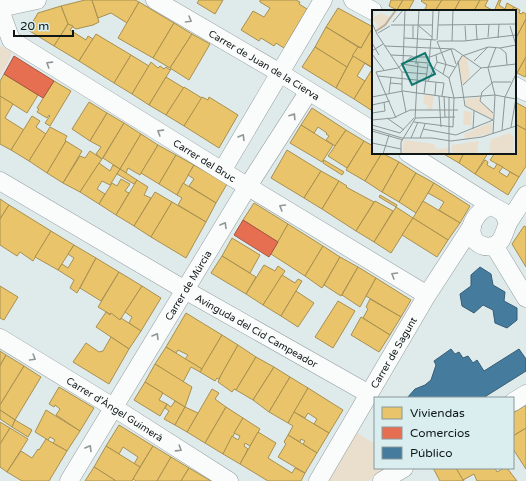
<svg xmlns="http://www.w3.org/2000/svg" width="526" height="481" font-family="'Varela Round',sans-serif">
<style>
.green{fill:#eadecd}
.homes{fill:#e9c46a;stroke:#a89051}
.shops{fill:#e76f51;stroke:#a65540}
.public{fill:#457b9d;stroke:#355d75}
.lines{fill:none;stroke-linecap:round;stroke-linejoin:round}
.street-casing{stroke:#959e9f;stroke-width:19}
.street{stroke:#fafcfc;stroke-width:18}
.oneway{stroke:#909595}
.labels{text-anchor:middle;stroke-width:4;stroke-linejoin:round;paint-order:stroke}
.street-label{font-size:10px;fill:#0f1717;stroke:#daeef0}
.inset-river{fill:none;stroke:#c1ad95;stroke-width:2}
.inset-road{fill:none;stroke:#8c9696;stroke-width:1}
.view{fill:#0f766e;fill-opacity:0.15;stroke:#0f766e;stroke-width:2}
.inset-edge{fill:none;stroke:#0f1717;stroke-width:2}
</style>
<rect width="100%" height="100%" fill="#dfeaeb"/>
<g class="green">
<path d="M0,46L12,51L10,58L0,76Z"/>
<path d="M354,431L375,444V468H387L368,481H325Z"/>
</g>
<g class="homes">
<path d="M85,0H92L99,22L93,25L76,29L68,24L61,6Z"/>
<path d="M92,0H135L139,2L127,23L111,13L98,18Z"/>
<path d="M199,0H223L215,14L197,3Z"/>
<path d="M260,0H296L300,2L299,4L307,9L284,48L276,43L274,46L261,38L259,41L241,30L253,11L264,17L270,8L260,2Z"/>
<path d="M391,0H403L397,10L389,6Z"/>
<path d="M403,0H414L408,11L397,10Z"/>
<path d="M422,0H442L435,11H424L427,5L421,1Z"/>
<path d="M442,0H460L454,11H435Z"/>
<path d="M460,0H480L474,11H454Z"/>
<path d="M480,0H488L485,6L492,10V11H474Z"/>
<path d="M499,0H501L499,5L505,9L507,3L514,7L511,11H492V10L494,11Z"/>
<path d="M139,2L174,23L153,58L118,38Z"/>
<path d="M61,6L68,24L54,46L28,30L38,13Z"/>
<path d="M514,7L520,10L519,13L522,14L523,12L526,14V19L515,40V11H511Z"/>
<path d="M338,8L373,27L361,48L326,27Z"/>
<path d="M526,19V57L517,73L515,72V55L517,51L515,50V40Z"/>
<path d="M174,23L192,34L170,68L153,58Z"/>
<path d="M68,24L73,26L70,30L86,40L88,36L93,39L79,61L54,46Z"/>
<path d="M326,27L358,47L347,67L315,47Z"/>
<path d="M373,27V68L352,56L358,47L361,48Z"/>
<path d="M96,34L131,55L114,83L79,61Z"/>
<path d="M192,34L210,44L189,80L170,68Z"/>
<path d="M315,47L347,67L336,88L302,67Z"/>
<path d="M131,55L149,66L132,94L114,83Z"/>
<path d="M353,56L373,68L365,63L357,76L365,81L354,99L336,88Z"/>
<path d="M526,57V75L525,77L517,73Z"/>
<path d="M151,62L158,68L160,66L164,69L166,67L170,70L171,69L149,105L132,94Z"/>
<path d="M371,71L373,73V106L371,110L354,99Z"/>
<path d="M4,74L38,95L27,113L0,96V81Z"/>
<path d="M166,77L184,88L166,115L149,105Z"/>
<path d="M54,81L71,91L50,126L45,123L50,116L49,115L47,118L37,112L39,109L37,108Z"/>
<path d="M184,87L202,98L184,126L166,115Z"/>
<path d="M0,96L13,104L5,118L24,130L11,150L0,144Z"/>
<path d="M202,97L208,100L209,97L238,115L219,148L184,126Z"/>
<path d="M89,102L107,113L90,141L72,129Z"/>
<path d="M517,103L526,108V130L515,124V107Z"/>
<path d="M312,108L346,130L335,146L326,140L329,136L326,134L327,133L318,127L314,133L301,125Z"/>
<path d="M107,113L124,123L102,159L96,154L101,147L90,141Z"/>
<path d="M32,116L40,121L36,127L46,134L29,161L11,150Z"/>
<path d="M124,123L141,134L120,169L103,158Z"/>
<path d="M515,124L526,130V166L519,177L490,160L495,153H515Z"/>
<path d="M301,125L333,145L322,162L290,143Z"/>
<path d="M50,127L67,136L65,140L66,141L47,173L29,161Z"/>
<path d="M346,130L364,141L347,168L328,156Z"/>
<path d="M141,134L158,145L140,175L128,168L126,173L120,169Z"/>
<path d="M66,141L82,151L63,183L47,173Z"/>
<path d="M364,141L373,146V153H382L365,181L346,170Z"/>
<path d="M158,145L176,155L159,184L141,173Z"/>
<path d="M287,150L321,171L304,198L271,178Z"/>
<path d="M90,151L102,159L80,192L63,183L80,156L85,158Z"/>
<path d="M382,153L399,162L382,192L365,181Z"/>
<path d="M442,153H464L459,163Z"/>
<path d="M464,153H488L475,174L459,163Z"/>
<path d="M176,155L194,165L177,195L159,184Z"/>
<path d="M324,160L344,172L342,175L323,163Z"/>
<path d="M485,160L488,162L487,165L494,169L497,164L503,167L499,172L507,177L510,172L519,177L508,195L475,174Z"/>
<path d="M399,162L416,173L399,202L382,192Z"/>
<path d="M99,163L110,171L113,165L120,169L110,185L102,181L97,189L105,194L99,204L80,192Z"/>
<path d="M194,165L227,184L216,203L189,186L194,179L188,175Z"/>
<path d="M120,169L137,180L134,184L117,174Z"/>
<path d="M321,171L339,181L322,209L304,198Z"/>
<path d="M416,173L434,183L416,213L399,202Z"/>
<path d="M121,179L130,184L125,191L129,193L116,215L99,204L112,183L117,186Z"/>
<path d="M137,180L148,187L144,195L151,198L134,226L116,215Z"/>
<path d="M339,181L347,186L346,187L374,202L356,231L322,209Z"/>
<path d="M183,183L216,203L206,222L178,205L182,198L177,195Z"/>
<path d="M434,183L470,206L460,223L439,210L444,202L428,193Z"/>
<path d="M155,192L172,202L151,237L134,226Z"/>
<path d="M380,195L397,205L396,207L379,197Z"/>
<path d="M0,199L9,205L0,219Z"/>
<path d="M375,201L393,211L374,242L356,231Z"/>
<path d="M423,201L460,223L448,240L413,218Z"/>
<path d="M172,202L206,222L186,258L151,237Z"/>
<path d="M254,203L288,224L278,242L243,220Z"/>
<path d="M9,205L51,231L33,261L20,252L17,256L0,245V219Z"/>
<path d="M396,207L413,218L391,253L374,242Z"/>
<path d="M413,218L448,240L437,257L402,235Z"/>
<path d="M288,224L323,246L305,276L271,254Z"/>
<path d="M524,226L526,227V267L512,244Z"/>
<path d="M51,231L74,245L58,270L35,257Z"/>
<path d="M232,238L260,255L250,273L222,256Z"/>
<path d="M74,245L96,258L77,293L70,288L74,280L58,270L62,264L68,268L74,258L68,254Z"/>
<path d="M323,246L340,257L322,288L305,276Z"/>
<path d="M222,256L256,277L246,294L211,273Z"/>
<path d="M340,257L358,267L341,296L324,285Z"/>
<path d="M96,258L119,272L101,301L80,288Z"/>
<path d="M264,265L275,271L278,266L285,271L263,305L246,294Z"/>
<path d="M358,267L376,278L360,307L342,295Z"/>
<path d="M119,272L142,286L120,320L98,307Z"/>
<path d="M282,275L295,283L298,279L302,281L281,316L263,305Z"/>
<path d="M376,278L411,300L401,317L366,296Z"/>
<path d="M0,286L18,297L4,320L0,318Z"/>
<path d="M142,286L161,298L141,331L129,323L132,317L125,312Z"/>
<path d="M296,291L314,303L298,327L281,316Z"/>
<path d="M370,299L401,317L390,335L363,318L368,309L366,307Z"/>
<path d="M338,301L355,311L333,348L315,337Z"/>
<path d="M106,312L110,315L111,313L120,320L121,318L141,331L129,349L96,327Z"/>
<path d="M186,313L222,335L202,369L185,359L188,355L178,350L176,353L166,347Z"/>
<path d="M361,317L390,335L379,352L351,335Z"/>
<path d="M222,335L238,345L219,379L217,378L215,381L200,372Z"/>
<path d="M111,337L129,349L109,384L73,362L86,343L99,352L103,351Z"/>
<path d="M238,345L256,357L236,390L234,389L232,392L218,382L221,375Z"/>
<path d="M166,347L202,369L200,372L191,367L183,382L155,364Z"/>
<path d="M0,351L6,355L0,366Z"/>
<path d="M6,355L24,366L0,405V366Z"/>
<path d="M256,357L274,367L253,400L236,390Z"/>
<path d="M155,364L192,387L185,407L145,382Z"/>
<path d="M24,366L41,377L15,420L0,410V405Z"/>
<path d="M274,367L290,377L269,412L253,400Z"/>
<path d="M290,377L308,388L288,423L269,412Z"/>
<path d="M145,382L163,393L159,400L167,404L160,416L134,400Z"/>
<path d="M59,387L94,408L80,431L56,415L60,409L55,405L54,407L49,404Z"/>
<path d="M308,388L343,410L329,433L314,424L317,419L308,413L305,418L294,412Z"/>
<path d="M212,389L219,393L215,399L226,407L205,443L187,432Z"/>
<path d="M175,401L185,407L175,425L164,419L169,411L165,408L167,404L171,407Z"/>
<path d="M526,405V428L513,436V413Z"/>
<path d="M185,407L198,413L187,432L175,425Z"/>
<path d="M226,407L243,418L223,454L205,443Z"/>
<path d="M0,410L15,420L12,427L0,419Z"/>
<path d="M46,410L80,431L67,451L53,443L55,440L50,437L48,440L35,432Z"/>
<path d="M294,412L329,433L317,453L303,444L305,441L301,439L300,442L288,435L293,426L288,423Z"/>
<path d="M243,418L260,429L250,446L245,443L244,446L248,449L240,464L223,454L232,436L238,440L240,436L234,433Z"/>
<path d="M15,420L32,430L28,437L12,427Z"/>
<path d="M0,422L10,428L0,444Z"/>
<path d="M119,425L153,446L140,467L134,464L138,457L123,447L119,454L106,446Z"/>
<path d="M10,428L28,439L7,472L0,467V444Z"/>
<path d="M526,428V469L513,449V436Z"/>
<path d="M258,432L276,443L268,458L292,473L295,468L305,473L301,481H268L240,464Z"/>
<path d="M288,435L317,453L305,473L278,457L286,444L284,442Z"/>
<path d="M46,439L67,451L49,481H22L7,472L21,451L32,458L38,449L39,450Z"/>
<path d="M106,446L140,467L132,481H116L94,467Z"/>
<path d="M153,446L171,457L157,481H136L133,479Z"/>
<path d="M171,457L189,468L181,481H157Z"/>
<path d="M94,467L99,470L116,481H85Z"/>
<path d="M189,468L211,481H181Z"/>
<path d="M433,468H456L464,481H440Z"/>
<path d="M456,468H495L497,472L504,468H507L517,481H477L474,474L463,480Z"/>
</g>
<g class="shops">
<path d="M14,56L54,81L43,98L4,74Z"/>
<path d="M243,220L278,242L269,257L234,235Z"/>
</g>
<g class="public">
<path d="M480,267L491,274L493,285L505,292L504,301L517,308V320L507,328L495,323L493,310L483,305L474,313L462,306L460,294L471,286V275Z"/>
<path d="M451,349L455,354L459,352L463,358L468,356L473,363L477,360L484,371L519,349L526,359V371L483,398H407L415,389L425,385L431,380L436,365L434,361Z"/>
</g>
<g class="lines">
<defs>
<g id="street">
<path id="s1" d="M155,0L280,73L373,131"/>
<path d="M353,0L373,11"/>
<path d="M0,8L37,0"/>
<path id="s2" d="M0,10L11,40L222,171L427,295"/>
<path d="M515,86L526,92"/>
<path d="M408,153L492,206"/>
<path d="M222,171L323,0"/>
<path id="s3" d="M0,181L185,290L369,394"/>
<path d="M492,206L503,212L508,223C506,228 504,235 501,240C493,252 474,246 472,234C469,221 481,208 492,206Z"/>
<path d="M508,223L526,195"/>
<path d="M495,247L526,298"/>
<path id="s4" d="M0,338L113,407L229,481"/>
<path d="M513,402L526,394"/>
<path id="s5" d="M69,481L248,186L309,91"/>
<path id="s6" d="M318,481L427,295L472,226"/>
<path d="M382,481L404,468"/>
</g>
</defs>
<use href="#street" class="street-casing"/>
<use href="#street" class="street"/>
</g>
<defs><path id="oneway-chevron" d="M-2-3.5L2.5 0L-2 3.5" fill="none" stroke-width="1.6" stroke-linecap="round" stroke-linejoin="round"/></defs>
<g class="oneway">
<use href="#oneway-chevron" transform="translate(189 20) rotate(30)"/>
<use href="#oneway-chevron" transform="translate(49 64) rotate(-148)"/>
<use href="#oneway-chevron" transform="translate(293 116) rotate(-57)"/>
<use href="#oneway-chevron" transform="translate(160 132) rotate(-148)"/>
<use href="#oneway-chevron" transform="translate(242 137) rotate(-59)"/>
<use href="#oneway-chevron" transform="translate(282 207) rotate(-149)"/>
<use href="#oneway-chevron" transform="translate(224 225) rotate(-59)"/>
<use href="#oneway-chevron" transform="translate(394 275) rotate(-149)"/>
<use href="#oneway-chevron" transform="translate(156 336) rotate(-59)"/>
<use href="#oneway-chevron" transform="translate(33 358) rotate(31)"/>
<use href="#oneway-chevron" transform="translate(89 448) rotate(-59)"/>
<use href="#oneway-chevron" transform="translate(179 449) rotate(32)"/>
</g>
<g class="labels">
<g class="street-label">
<text dy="4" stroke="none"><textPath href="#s1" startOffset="127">Carrer de Juan de la Cierva</textPath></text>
<text dy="4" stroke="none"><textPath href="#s2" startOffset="260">Carrer del Bruc</textPath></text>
<text dy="4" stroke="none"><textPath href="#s5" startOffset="229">Carrer de Múrcia</textPath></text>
<text dy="4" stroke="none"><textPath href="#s3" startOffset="297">Avinguda del Cid Campeador</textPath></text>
<text dy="4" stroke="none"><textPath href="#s6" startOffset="149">Carrer de Sagunt</textPath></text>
<text dy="4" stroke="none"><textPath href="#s4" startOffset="135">Carrer d'Àngel Guimerà</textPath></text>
</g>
</g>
<g transform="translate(372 10)">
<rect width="144" height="144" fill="#dfeaeb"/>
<path d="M3,1L2,7L9,3L18,7L13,15L6,18L3,15L7,16L0,9V3ZM90,46L95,48L98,66L91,75L86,51ZM53,84H62L60,100H55L56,96L51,93ZM108,87V92L121,102V109L93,96L94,89ZM92,101L100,102L99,115H91ZM120,112V123L93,129L92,124ZM138,123L142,128L141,144H117L119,129ZM32,130L62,134L64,139L77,138V140L73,144H30ZM107,131L105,144H79L80,135Z" fill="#eadecd"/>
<path class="inset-river" d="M4,21L13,15L24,0"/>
<path class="inset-road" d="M21,12L31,0M0,13L5,24M104,14L105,29M19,15H60M66,15L144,14M47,16L60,27M93,16L94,31M138,16L144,35M6,23L18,16M5,24L30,62M116,27L117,14M32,28L64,30M126,28L127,14M41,29V15M60,30L61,0M65,30L67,0M65,31L74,54L71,64M66,31H92L144,25M80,31L81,0M0,33L7,45M13,36L82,39L109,58L144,54M128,38L134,43L135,55M0,41L11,34M0,44L12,60M19,45L40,46M35,51L56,53M86,51L93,96L121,110M102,51L116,37M65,52L83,57M31,53L33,0M57,53L59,29M30,54L55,58M44,54L47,0M57,55L77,68M4,62L26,58L39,47H58L79,39L84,54M4,62L24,108M30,62V81L34,102M30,62L55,64M6,66L72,73L70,86M56,71L65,52L64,45M18,73L30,74M91,75L109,58M17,83L19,67M52,84L56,54M63,85L64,72M67,86L69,117M72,86L73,107M0,87L31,81L82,88L123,85L144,89M77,87V144M0,95L18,91M0,103L13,101L12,92M121,103L108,91L110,82L121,72H139M15,108L32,120M43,108L83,107M0,110L21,108L38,100H86M42,112L81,117L82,88L77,68L90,46L116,37L128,38L144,35M0,115L28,123M139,117L144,88M0,119L30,128H60L79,131L110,127L144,116M51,119L84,125L121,110M101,119L102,101M130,120L133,87L144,64M0,121L31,130M28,123L42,108M121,124L123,85L116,58L124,37M39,128L46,112M48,128L53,114M0,133L29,139M11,144L17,125M29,144V132L43,109L46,52"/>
<path class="view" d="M53,43L63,64L40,75L30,54Z"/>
<rect width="144" height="144" class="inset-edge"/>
</g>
<rect x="374" y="397" width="140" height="72" fill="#daeef0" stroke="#899899"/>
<rect x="382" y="407" width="20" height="12" fill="#e9c46a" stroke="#899899"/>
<text x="410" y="417" font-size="12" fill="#0f1717">Viviendas</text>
<rect x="382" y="427" width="20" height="12" fill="#e76f51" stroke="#899899"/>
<text x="410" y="437" font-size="12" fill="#0f1717">Comercios</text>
<rect x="382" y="447" width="20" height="12" fill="#457b9d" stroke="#899899"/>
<text x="410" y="457" font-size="12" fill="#0f1717">Público</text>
<path d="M14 30v6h59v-6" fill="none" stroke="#0f1717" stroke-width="2"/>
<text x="20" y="30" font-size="12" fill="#0f1717" stroke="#daeef0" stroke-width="3" paint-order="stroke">20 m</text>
</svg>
